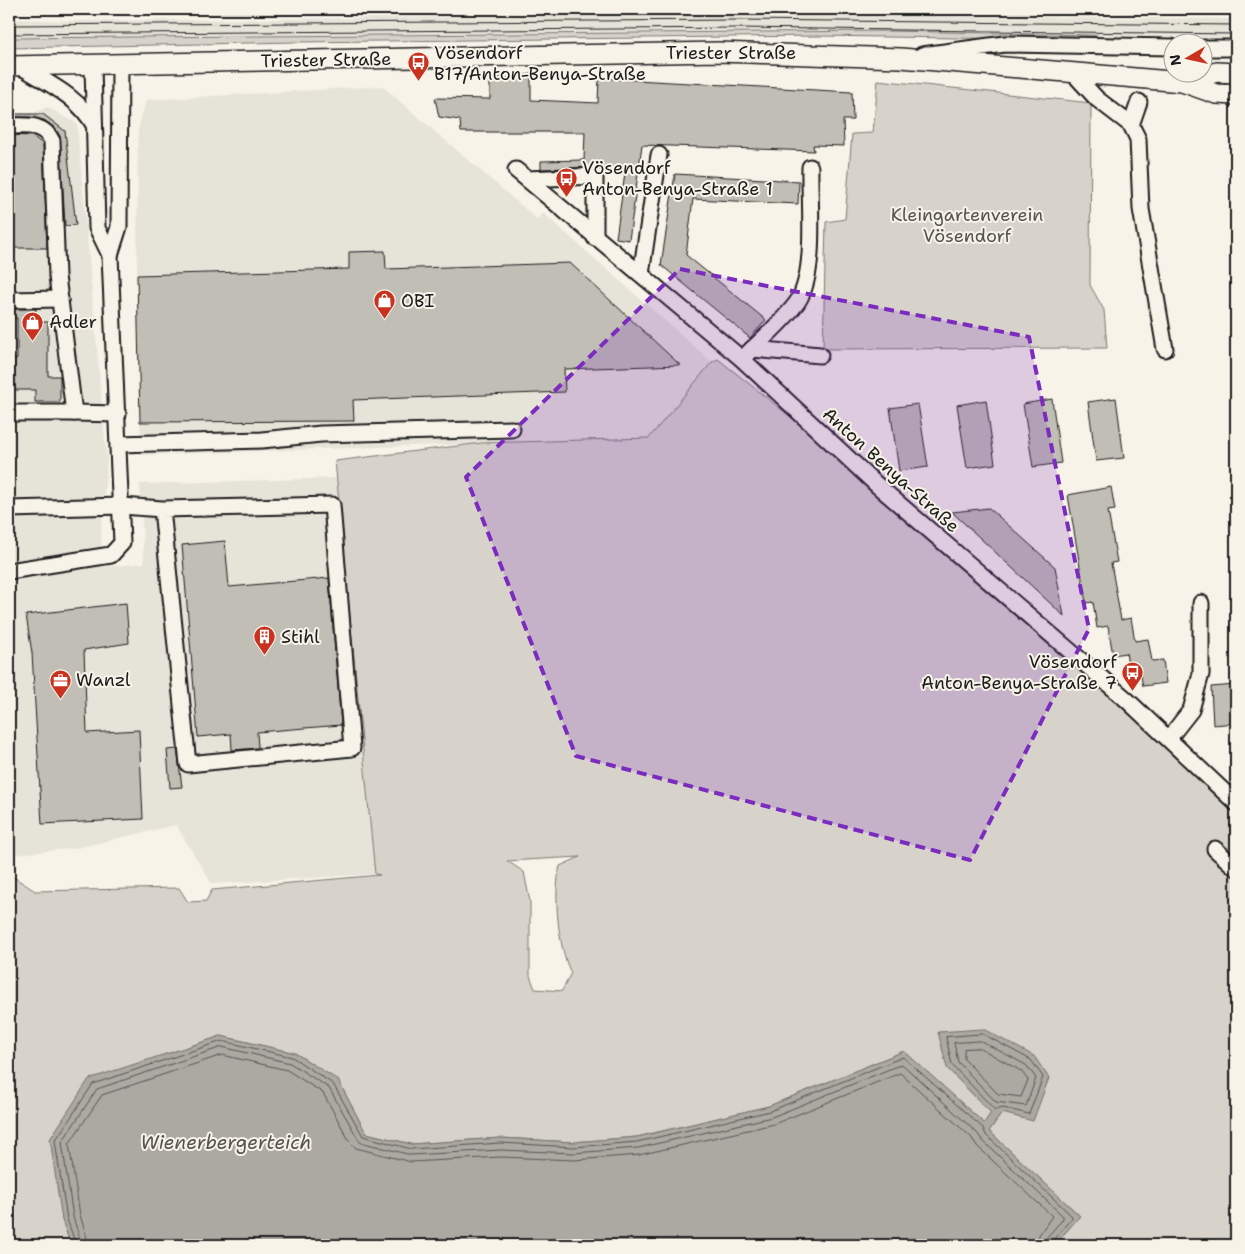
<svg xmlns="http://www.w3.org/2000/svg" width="1245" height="1254" font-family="'Shantell Sans',sans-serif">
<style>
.built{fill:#e6e3d9}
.green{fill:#d7d3cb;stroke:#7a7874;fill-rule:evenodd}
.water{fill:#aca9a2;stroke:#72716c}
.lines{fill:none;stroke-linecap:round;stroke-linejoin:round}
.shore{stroke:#565452;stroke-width:1}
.building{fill:#c0beb5;stroke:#1c1c1c}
.minor-casing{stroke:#1c1c1c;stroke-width:19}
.major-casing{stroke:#1c1c1c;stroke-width:22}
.minor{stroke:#f7f3e8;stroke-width:15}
.major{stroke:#f7f3e8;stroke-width:19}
.tram{stroke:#1c1c1c;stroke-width:1}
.marked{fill:#7b2cbf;fill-opacity:0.2;stroke:#7b2cbf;stroke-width:4;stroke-dasharray:10 6;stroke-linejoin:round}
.labels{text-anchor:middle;stroke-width:4;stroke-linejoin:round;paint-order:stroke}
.poi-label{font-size:18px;fill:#1c1c1c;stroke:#f7f3e8;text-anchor:start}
.street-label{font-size:18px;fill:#1c1c1c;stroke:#f7f3e8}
.park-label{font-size:18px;fill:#545351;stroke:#f7f3e8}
.water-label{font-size:19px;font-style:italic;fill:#565452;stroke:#f7f3e8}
</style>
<rect width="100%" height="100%" fill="#f7f3e8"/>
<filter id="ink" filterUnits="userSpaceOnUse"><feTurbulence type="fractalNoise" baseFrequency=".02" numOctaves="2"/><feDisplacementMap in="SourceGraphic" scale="10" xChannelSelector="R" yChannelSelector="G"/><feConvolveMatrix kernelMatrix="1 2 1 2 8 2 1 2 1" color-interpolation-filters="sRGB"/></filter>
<g filter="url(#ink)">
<g class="built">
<path d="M37,9H1236V16L741,11L172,15L37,12Z"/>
<path d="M737,14L1236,19V38L890,31L9,38V19L70,21Z"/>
<path d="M382,86L537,219L543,213L712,362L649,438L141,455L137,275L138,130L146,100Z"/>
<path d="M47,107L77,124L107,461L101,532L102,567L144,563L140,484L337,478L375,874L212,884L176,825L76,848L9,855V125Z"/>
</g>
<g class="green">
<path d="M890,31L1097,35V40L817,36L296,42L9,48V38Z"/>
<path d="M878,80L1091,103L1090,285L1104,310L1107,348L823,349L826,222L845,219L852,134L873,133Z"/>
<path d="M718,359L816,437L1165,743L1236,813V1245H1054L1080,1216L989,1131L1002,1113L947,1068L991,1113L984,1124L904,1051L769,1106L637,1137L573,1142L501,1138L411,1144L366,1133L338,1081L295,1053L221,1036L89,1080L62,1220L71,1245H9V874L35,891L179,888L188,902L206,901L212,890L380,875L375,874L335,461L482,443L649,438L712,362ZM580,857L560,866C553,895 558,947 571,973L562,991L535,989L530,976V902L524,872L507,861Z"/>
</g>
<path class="water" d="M983,1029L1034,1056L1049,1078L1033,1121L1002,1113L989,1131L1080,1216L1054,1245H71L62,1220L50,1139L89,1079L221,1036L295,1053L338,1080L366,1133L411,1144L501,1138L573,1142L637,1137L769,1106L904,1051L984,1123L991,1113L947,1068L938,1032Z"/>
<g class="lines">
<g class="shore">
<path d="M983,1034L1031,1060L1043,1077L1029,1114L1003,1108L995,1110L952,1065L946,1037Z"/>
<path d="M981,1041L1026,1065L1036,1078L1026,1106L996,1102L958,1062L954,1043Z"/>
<path d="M980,1048L1021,1071L1028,1080L1021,1097L998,1094L964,1059V1049Z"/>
<path d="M76,1245L67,1219L55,1141L93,1084L222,1041L292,1057L333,1084L363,1136L411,1149L501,1143L574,1147L637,1142L770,1111L903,1057L983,1128L986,1135L1072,1216V1218L1052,1241L1051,1245"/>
<path d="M82,1245L73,1217L62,1142L97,1089L222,1047L290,1063L329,1088L360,1142L411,1155L501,1150L574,1153L638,1148L772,1117L902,1064L977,1133L982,1140L1063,1216V1219L1047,1237L1045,1245"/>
<path d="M89,1245L80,1215L69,1144L102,1095L222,1055L287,1070L323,1093L350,1142L356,1148L411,1162L501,1157L574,1160L639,1155L774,1124L900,1073L971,1137L977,1146L1052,1216L1039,1235L1037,1245"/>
</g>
</g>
<g class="building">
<path d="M531,74V100L598,103L599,78L852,92L853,120H843L844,146L813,145L814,151L642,145L629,240L616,238L625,173H604L600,168L595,167L541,169V161L584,160L585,132H461L460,120L439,117L435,98L490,99V77L510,78Z"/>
<path d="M9,114H43L65,131L76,225L65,226L60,136L55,128L44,120L29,117H9Z"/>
<path d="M9,135L32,136L43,144L47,248H9Z"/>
<path d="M675,174L799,181L798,204L693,199L686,255L766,320L750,338L661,265Z"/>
<path d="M385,251L386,269L570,263L680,365L564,369L565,392L353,400L354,421L140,422L137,275L349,269V252Z"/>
<path d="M9,309H36V322H48V376H60V402H35V390H9V359H17V318H9Z"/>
<path d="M1116,398L1124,458L1096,461L1088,402Z"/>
<path d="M1052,399L1061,463L1033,467L1023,404Z"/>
<path d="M986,400L995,464L967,468L957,405Z"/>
<path d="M918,404L928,467L899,471L890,408Z"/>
<path d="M1111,487L1115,510L1108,511L1117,562L1111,563L1121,620L1131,618L1135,641L1148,639L1152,661L1163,660L1166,683L1143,686L1139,667L1129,669L1126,653L1113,655L1108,626L1097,628L1093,602L1086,603L1068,495Z"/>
<path d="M989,508L1055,567L1064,616L952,512Z"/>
<path d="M225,541L229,587L329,578L341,725L257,732L258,748L232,750L231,734L198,737L182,545Z"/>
<path d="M126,603L129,643L84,650L87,733L139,730L143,819L42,824L32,653L26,615Z"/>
<path d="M1236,685V723L1213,725L1211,687Z"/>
<path d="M177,749L182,787L170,788L167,750Z"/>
</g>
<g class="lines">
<defs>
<g id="minor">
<path d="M1202,48H1236"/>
<path d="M922,55L1005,44L1172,47"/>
<path d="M20,66C47,83 78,96 94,125"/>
<path d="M1074,74L1097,99L1131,125L1138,139L1141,209L1165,349"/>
<path d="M1131,125L1139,102"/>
<path d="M9,126C27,126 43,123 52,141L57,276L74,413H9"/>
<path d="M516,170L742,359L878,486L1127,700L1236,803"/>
<path d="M527,179L595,176V238"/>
<path d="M110,255L119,227L120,64"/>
<path d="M641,274L659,155"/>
<path d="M9,300L60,299"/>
<path d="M752,349L820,355"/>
<path d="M742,359C758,343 786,319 798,301C817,271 809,203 810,167"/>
<path d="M74,413L118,414"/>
<path d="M119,444L262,440L321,434L512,429"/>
<path d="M9,509L122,506L162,509L188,764L352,748L332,505L162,509"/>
<path d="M9,571L111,555L122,543L110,255L97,228L93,65"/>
<path d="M1169,738L1191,710L1201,674V603"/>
<path d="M1215,849L1236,868"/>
</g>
<g id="major">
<path d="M9,66L718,52L901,58L1182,82L1216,94L1236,95"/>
<path d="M1182,82L1217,72L1236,73"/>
</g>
</defs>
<use href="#minor" class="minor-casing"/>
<use href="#major" class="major-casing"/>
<use href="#minor" class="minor"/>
<use href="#major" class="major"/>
<g class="tram">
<path d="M9,25L737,20L1236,25"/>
<path d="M9,34L737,28L1236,34"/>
</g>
</g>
</g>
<path class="marked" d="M680,269L1029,337L1089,629L970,860L576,756L466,477Z"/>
<defs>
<symbol id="bus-pin" viewBox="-11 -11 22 30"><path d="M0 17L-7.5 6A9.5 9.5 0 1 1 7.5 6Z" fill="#c8321e" stroke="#f7f3e8"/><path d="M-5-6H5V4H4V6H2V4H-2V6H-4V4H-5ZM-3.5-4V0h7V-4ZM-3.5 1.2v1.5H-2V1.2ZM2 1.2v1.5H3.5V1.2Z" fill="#fff"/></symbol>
<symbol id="shop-pin" viewBox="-11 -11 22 30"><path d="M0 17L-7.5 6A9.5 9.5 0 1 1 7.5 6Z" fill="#c8321e" stroke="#f7f3e8"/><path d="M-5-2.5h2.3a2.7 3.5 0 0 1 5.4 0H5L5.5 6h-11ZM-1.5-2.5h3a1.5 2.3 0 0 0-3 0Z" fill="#fff"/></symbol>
<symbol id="building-pin" viewBox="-11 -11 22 30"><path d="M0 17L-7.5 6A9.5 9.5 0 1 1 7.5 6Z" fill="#c8321e" stroke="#f7f3e8"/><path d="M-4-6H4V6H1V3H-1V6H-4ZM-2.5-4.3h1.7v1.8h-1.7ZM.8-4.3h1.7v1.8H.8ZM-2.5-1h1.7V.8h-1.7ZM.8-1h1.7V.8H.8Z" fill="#fff"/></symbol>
<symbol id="office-pin" viewBox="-11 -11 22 30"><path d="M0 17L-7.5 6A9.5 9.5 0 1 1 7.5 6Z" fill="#c8321e" stroke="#f7f3e8"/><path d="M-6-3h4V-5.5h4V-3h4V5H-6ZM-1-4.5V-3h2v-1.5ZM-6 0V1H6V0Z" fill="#fff"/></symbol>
</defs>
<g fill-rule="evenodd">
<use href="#bus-pin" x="406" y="50" width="25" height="34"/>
<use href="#bus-pin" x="554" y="166" width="25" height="34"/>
<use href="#shop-pin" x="372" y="288" width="25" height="34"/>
<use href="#shop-pin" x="20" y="310" width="25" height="34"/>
<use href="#building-pin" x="252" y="624" width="25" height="34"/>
<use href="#bus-pin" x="1120" y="660" width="25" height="34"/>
<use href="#office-pin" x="48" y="668" width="25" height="34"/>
</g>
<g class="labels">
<g class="poi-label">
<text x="434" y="59">Vösendorf<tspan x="434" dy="21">B17/Anton-Benya-Straße</tspan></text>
<text x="582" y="174">Vösendorf<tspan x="582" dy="21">Anton-Benya-Straße 1</tspan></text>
<text x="401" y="307">OBI</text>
<text x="49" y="328">Adler</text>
<text x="281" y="643">Stihl</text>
<text x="1117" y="668" text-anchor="end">Vösendorf<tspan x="1117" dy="21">Anton-Benya-Straße 7</tspan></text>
<text x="76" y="686">Wanzl</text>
</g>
<g class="street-label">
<text x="731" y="59">Triester Straße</text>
<text transform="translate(326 60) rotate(-1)" y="6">Triester Straße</text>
<text transform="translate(891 470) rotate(42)" y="6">Anton Benya-Straße</text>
</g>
<g class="park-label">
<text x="967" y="221">Kleingartenverein<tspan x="967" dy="21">Vösendorf</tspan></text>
</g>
<g class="water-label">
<text x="226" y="1149">Wienerbergerteich</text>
</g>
</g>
<rect width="1245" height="1254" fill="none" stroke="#f7f3e8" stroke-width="30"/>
<rect x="15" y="15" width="1215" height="1224" fill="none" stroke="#1c1c1c" stroke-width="2" filter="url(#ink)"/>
<g transform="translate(1188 58) rotate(261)"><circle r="24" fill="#f7f3e8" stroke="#9f9d96"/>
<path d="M0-4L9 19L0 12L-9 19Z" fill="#c8321e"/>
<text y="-8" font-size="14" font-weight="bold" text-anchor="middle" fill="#1c1c1c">N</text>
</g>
</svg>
